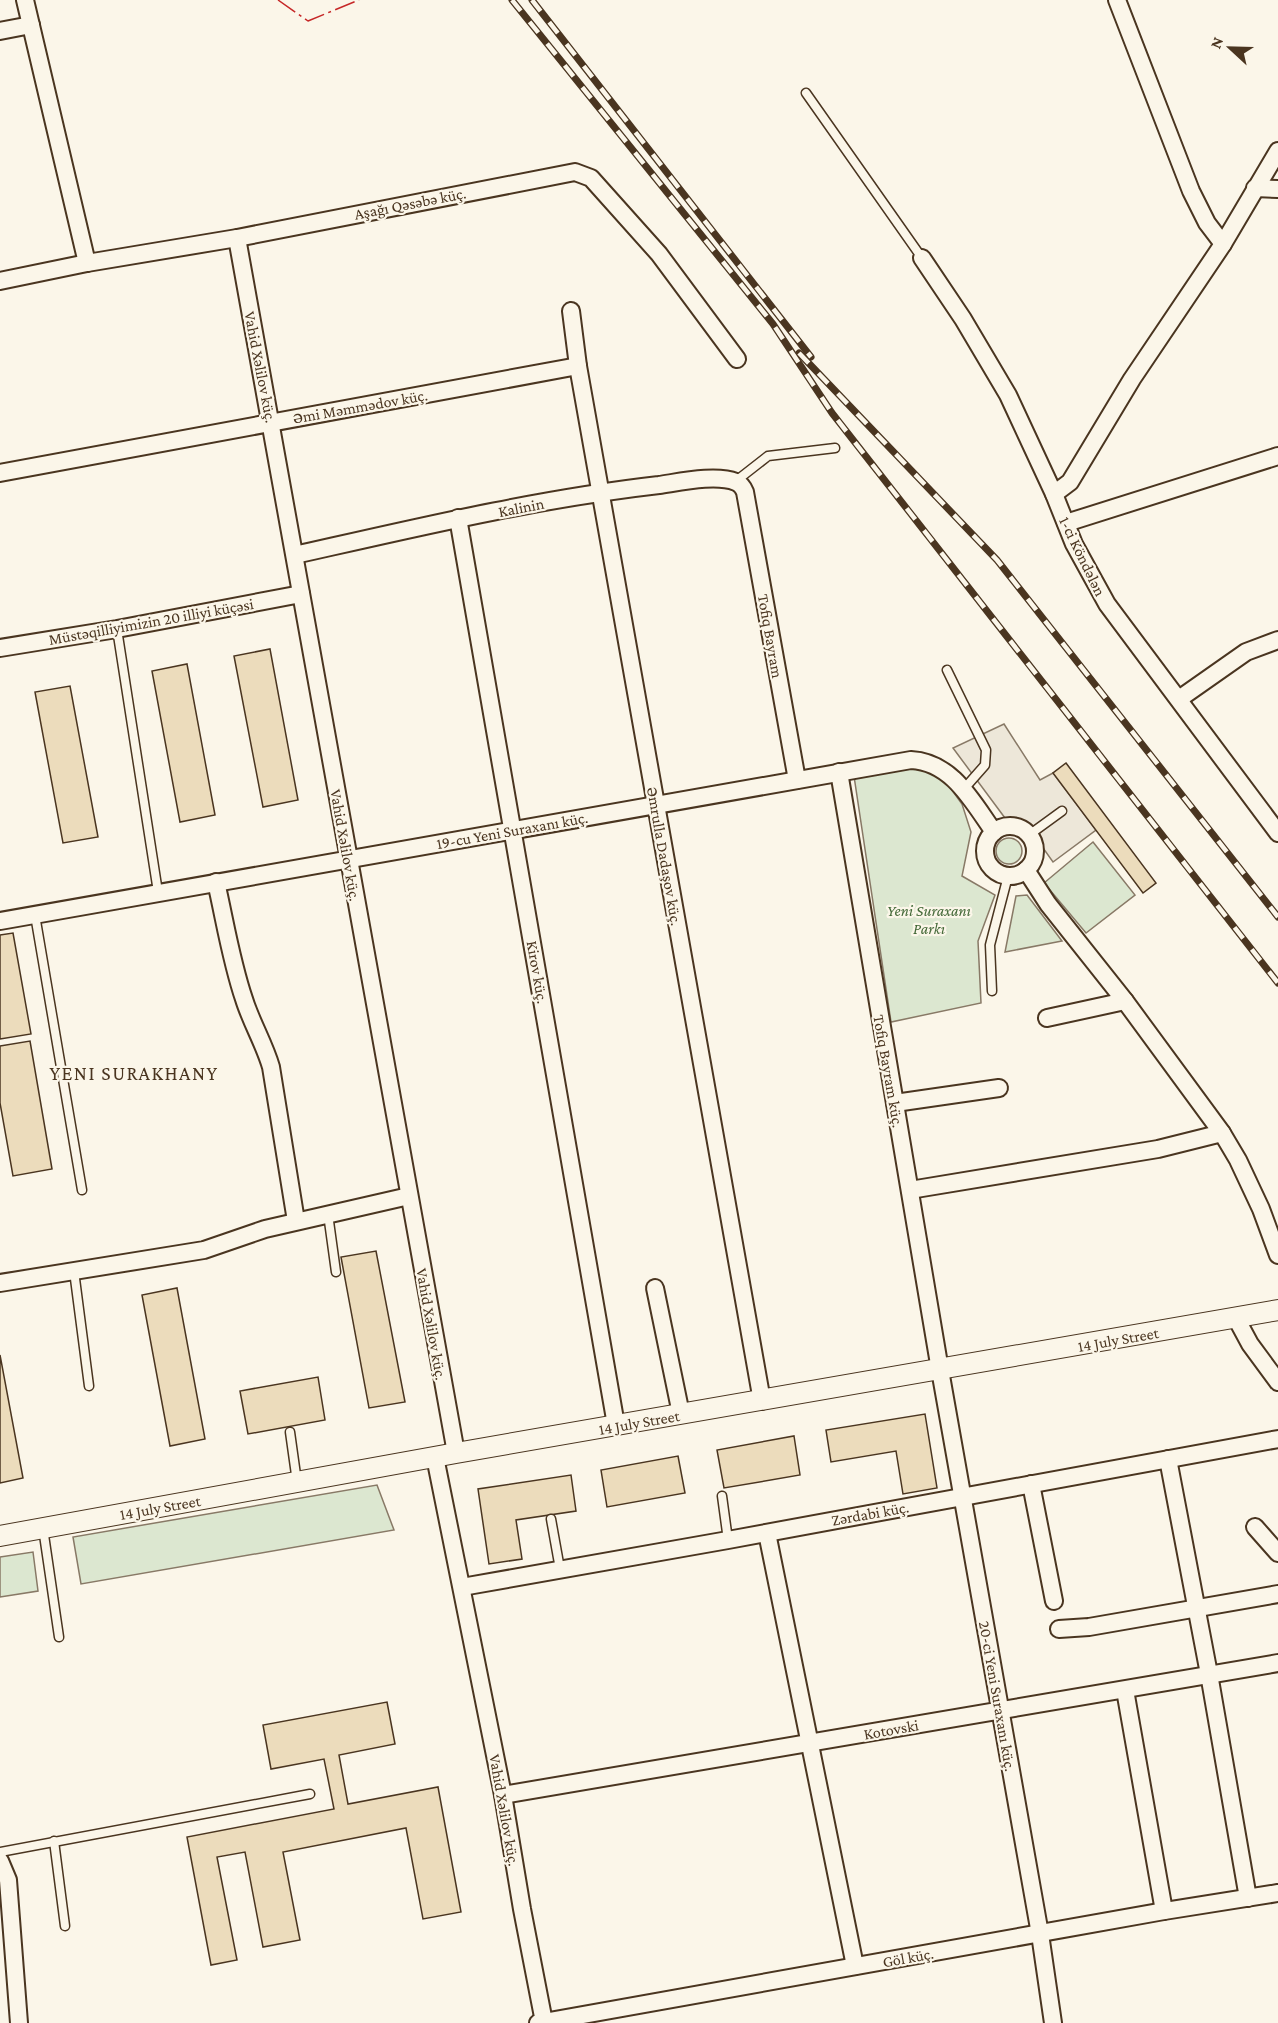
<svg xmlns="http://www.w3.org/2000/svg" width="1278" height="2023" font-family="'Crimson Pro',serif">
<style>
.green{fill:#dce7d0;stroke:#887966;stroke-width:1.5}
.parking{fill:#ede7d9;stroke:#887966;stroke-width:1.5}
.building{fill:#ecdcbc;stroke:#4a3520;stroke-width:1.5}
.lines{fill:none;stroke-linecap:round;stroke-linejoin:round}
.service-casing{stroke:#4a3520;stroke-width:11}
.minor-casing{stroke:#4a3520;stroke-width:20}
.tertiary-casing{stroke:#4a3520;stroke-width:22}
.service{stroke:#fbf6e9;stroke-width:8}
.minor{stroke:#fbf6e9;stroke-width:16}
.tertiary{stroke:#fbf6e9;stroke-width:20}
.rail-casing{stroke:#4a3520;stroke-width:7}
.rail{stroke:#fbf6e9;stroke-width:4.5;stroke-dasharray:14;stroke-linecap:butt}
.power{stroke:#c62828;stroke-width:1.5;stroke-dasharray:21 4.5 3 4.5;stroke-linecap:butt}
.labels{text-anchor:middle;stroke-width:4.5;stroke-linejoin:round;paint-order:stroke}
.street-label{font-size:16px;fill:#4a3520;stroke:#fbf6e9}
.park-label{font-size:16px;font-style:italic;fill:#436837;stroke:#fbf6e9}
.quarter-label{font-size:20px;letter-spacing:1.5px;fill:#4a3520;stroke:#fbf6e9}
</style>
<rect width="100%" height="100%" fill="#fbf6e9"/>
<g class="green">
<path d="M898,766L923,768L944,779L962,804L971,832L962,876L995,895L978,941L981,1003L891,1022L854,776Z"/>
<circle cx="1009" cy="851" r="13"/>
<path d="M1093,842L1135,895L1086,933L1044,883Z"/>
<path d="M1027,895L1062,941L1005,952L1016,896Z"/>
<path d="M377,1485L394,1530L81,1584L73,1537Z"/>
<path d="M33,1552L38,1591L0,1597V1557Z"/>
</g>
<path class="parking" d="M1004,724L1040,780L1053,773L1096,830L1053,862L1026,824L1005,818L953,748Z"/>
<g class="building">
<path d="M270,649L298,800L263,807L234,656Z"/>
<path d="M187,664L215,815L180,822L152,671Z"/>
<path d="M70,686L98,837L63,843L35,692Z"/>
<path d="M1066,763L1156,883L1143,893L1053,773Z"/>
<path d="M13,933L31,1034L0,1039V935Z"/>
<path d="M30,1041L52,1169L13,1176L0,1103V1046Z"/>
<path d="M376,1251L405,1402L369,1408L341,1257Z"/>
<path d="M177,1288L205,1439L170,1446L142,1295Z"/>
<path d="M0,1355L23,1478L0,1483Z"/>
<path d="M318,1377L325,1420L248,1434L240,1391Z"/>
<path d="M925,1414L937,1488L903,1494L896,1451L831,1462L826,1430Z"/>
<path d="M794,1436L800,1475L724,1488L717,1450Z"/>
<path d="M678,1456L685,1493L607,1507L601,1470Z"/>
<path d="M571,1475L576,1511L516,1520L522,1559L489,1564L478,1489Z"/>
<path d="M387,1702L395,1744L339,1755L348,1804L438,1787L461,1912L423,1919L406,1828L283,1852L300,1940L263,1947L245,1852L217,1857L237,1960L211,1965L187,1837L334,1809L324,1759L271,1769L263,1725Z"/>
</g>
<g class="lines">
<defs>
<g id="service">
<path d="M806,93L922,258"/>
<path d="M736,481L768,456L835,448"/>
<path d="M117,629L158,892"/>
<path d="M947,670L986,750L985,765L963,790"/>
<path d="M1029,835L1062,811"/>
<path d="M35,915L82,1190"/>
<path d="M992,991L990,945L1008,876"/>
<path d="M328,1214L336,1272"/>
<path d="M74,1271L89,1386"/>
<path d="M290,1432L297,1482"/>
<path d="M722,1496L728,1540"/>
<path d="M551,1519L560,1569"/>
<path d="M43,1528L59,1637"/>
<path d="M54,1841L65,1926"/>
<path d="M0,1852L310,1794"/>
</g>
<g id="minor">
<path d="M25,0L87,263"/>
<path d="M1117,0L1191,191L1207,223L1223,244"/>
<path d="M0,31L31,25"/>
<path d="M1255,188L1278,189"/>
<path d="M237,238L456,1453"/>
<path d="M922,258L963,319L1008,395L1054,494L1074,544L1107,604L1278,833"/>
<path d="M0,281L87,263L237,238L575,172L591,178L659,254L737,359"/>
<path d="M571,311L578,366L762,1401"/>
<path d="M0,473L578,366"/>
<path d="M1054,494L1070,482L1132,379L1223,244L1278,151"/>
<path d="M458,518L616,1425"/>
<path d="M1066,523L1278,456"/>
<path d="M295,555C415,528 536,499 659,485C680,482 716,474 736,482C741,484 743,487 745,492L797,780"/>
<path d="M0,648L117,629L301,594"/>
<path d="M1179,699L1246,652L1278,640"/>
<path d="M839,772L940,1370L1040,1934L1053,2023"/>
<circle cx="1010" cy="851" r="25"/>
<path d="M1026,870L1048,904L1125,1001L1222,1133L1238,1160L1261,1209L1278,1255"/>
<path d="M216,882C225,921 231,961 244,999C251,1022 264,1043 271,1067L296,1221"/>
<path d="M0,921L911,760C952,762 972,801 994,832"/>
<path d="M1047,1018L1125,1001"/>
<path d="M895,1103L999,1088"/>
<path d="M910,1190L1158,1149L1222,1133"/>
<path d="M0,1283L204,1250L265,1229L409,1196"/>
<path d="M655,1288L681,1414"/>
<path d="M1236,1318L1250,1344L1278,1382"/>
<path d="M435,1457L503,1795L522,1909L544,2022"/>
<path d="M1168,1459L1209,1674L1248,1898"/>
<path d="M1031,1484L1054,1601"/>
<path d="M1255,1527L1278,1553"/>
<path d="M767,1533L855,1966"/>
<path d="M462,1587L728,1540L1278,1439"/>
<path d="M1059,1629L1089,1627L1278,1594"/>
<path d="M1125,1690L1164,1911"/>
<path d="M503,1795L1278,1663"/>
<path d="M0,1861L8,1880L19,2023"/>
<path d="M538,2023L1164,1911L1278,1893"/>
</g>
<path id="tertiary" d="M0,1536L456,1453L1278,1310"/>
</defs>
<use href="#service" class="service-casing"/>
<use href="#minor" class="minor-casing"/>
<use href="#tertiary" class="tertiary-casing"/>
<use href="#service" class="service"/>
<use href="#minor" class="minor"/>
<use href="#tertiary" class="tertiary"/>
<defs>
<g id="rail">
<path d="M512,0L773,324L832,413L1278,983"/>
<path d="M532,0L811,357"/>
<path d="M799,353L997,560L1278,917"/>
</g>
</defs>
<use href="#rail" class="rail-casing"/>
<use href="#rail" class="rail"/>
<path class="power" d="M278,0L308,21L359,0"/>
</g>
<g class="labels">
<g class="street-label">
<text transform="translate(410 203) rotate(-11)" y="6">Aşağı Qəsəbə küç.</text>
<text transform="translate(261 367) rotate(79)" y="6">Vahid Xəlilov küç.</text>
<text transform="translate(360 406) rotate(-10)" y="6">Əmi Məmmədov küç.</text>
<text transform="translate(521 507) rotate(-11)" y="6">Kalinin</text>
<text transform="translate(1083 556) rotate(64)" y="6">1-ci Köndələn</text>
<text transform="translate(151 621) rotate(-10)" y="6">Müstəqilliyimizin 20 illiyi küçəsi</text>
<text transform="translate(771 636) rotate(80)" y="6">Tofiq Bayram</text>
<text transform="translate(512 830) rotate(-10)" y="6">19-cu Yeni Suraxanı küç.</text>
<text transform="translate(346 845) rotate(80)" y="6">Vahid Xəlilov küç.</text>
<text transform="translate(665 856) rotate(80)" y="6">Əmrulla Dadaşov küç.</text>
<text transform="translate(538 972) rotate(80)" y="6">Kirov küç.</text>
<text transform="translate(889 1071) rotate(80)" y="6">Tofiq Bayram küç.</text>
<text transform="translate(432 1324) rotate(80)" y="6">Vahid Xəlilov küç.</text>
<text transform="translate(1118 1339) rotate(-10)" y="6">14 July Street</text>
<text transform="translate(639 1422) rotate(-10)" y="6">14 July Street</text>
<text transform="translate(160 1507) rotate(-10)" y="6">14 July Street</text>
<text transform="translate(870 1513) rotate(-10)" y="6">Zərdabi küç.</text>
<text transform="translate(998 1696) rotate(80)" y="6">20-ci Yeni Suraxanı küç.</text>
<text transform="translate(891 1729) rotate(-10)" y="6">Kotovski</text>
<text transform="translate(505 1810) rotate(80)" y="6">Vahid Xəlilov küç.</text>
<text transform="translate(908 1957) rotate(-10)" y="6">Göl küç.</text>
</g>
<g class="park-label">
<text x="929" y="916">Yeni Suraxanı<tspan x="929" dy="18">Parkı</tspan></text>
</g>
<g class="quarter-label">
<text x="134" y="1080">YENI SURAKHANY</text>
</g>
</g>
<g transform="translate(1230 48) rotate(292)" stroke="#fbf6e9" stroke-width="4.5" paint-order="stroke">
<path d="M0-4.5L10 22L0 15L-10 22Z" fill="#4a3520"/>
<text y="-9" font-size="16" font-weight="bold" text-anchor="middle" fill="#4a3520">N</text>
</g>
</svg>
